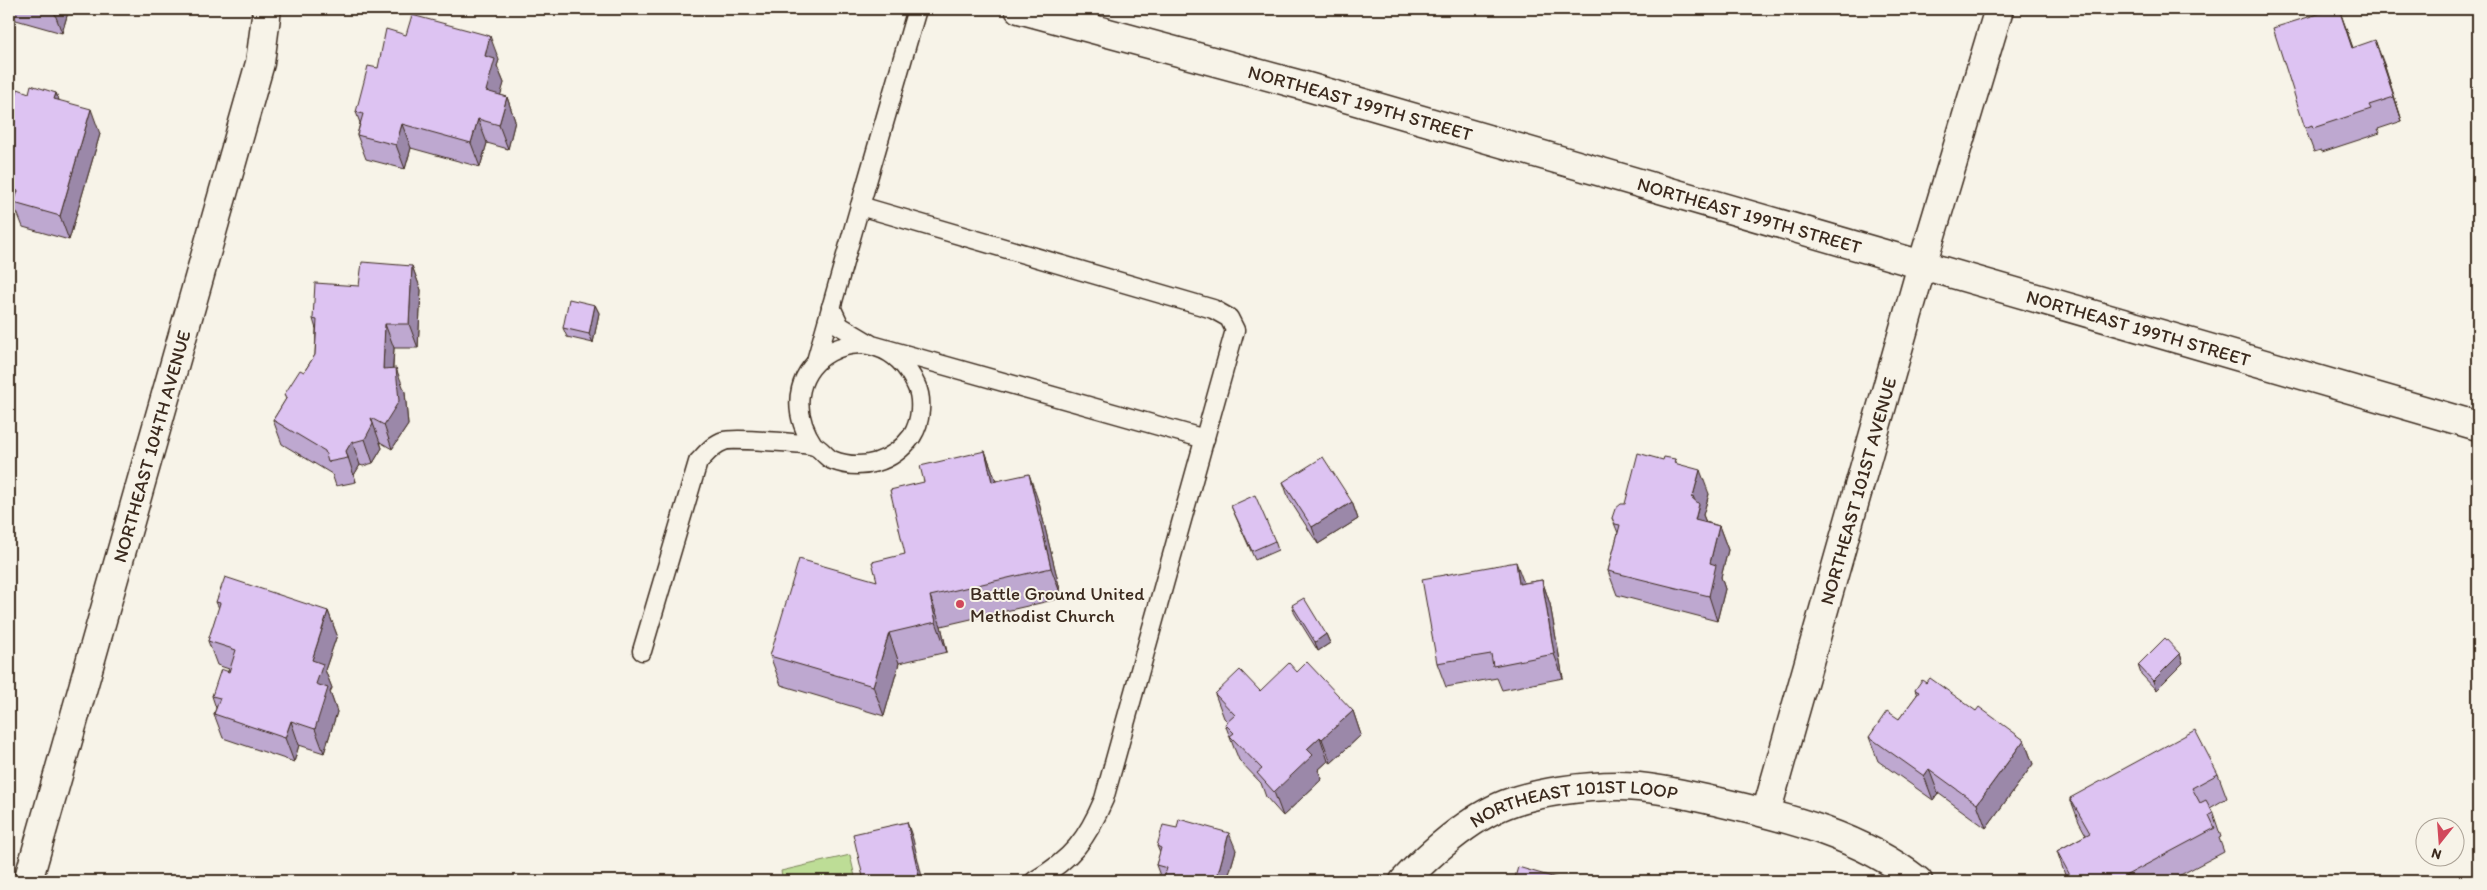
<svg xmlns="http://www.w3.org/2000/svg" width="2487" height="890" font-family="Itim,sans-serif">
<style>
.green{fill:#bddd96;stroke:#7c845a}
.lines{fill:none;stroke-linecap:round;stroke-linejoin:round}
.lane-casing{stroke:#3b2a1e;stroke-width:21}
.street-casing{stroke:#3b2a1e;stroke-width:31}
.secondary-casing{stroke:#3b2a1e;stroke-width:31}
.lane{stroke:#f7f3e8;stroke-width:18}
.street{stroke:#f7f3e8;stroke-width:28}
.secondary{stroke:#f7f3e8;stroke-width:28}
.wall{fill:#bea8d0;stroke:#3b2a1e}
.shaded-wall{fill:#9b88a9;stroke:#3b2a1e}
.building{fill:#ddc3f2;stroke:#3b2a1e}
.poi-dot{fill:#d1495b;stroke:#f7f3e8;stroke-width:2}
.labels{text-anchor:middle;stroke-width:4;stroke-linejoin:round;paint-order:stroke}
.street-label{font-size:19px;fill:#3b2a1e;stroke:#f7f3e8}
.poi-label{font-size:19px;fill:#3b2a1e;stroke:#f7f3e8;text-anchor:start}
</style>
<rect width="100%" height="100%" fill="#f7f3e8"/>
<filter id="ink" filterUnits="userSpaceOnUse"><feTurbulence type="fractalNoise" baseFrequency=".02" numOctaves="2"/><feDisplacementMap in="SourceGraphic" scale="10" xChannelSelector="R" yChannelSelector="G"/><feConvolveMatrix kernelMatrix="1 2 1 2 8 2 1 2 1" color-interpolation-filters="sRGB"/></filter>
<g filter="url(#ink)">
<path class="green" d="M850,855L856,881H783L781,871Z"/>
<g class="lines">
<defs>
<g id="lane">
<path d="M860,206L917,9"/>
<path d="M831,307L840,326L872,345L1205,439"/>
<path d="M816,361L860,206L1213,309L1229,318L1235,330L1104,799C1087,839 1072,859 1034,881"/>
<path d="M642,651L698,462C705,455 713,444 724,441C731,438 806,443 814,446C821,448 825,457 832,460C862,472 893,462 912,436C921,422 923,399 916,385C878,300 758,362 814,446"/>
</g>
<g id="street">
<path id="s1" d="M1766,813L1922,265L1999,9"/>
<path id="s2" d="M28,881L260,63L267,9"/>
<path id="s3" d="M1404,881C1430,853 1470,818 1506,804C1538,792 1584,786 1618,786C1652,786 1687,795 1719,802C1789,818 1861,836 1918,881"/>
</g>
<g id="secondary">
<path id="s4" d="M1019,9L1301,85L2478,426"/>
</g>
</defs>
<use href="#lane" class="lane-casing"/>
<use href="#street" class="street-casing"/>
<use href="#secondary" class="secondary-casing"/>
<use href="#lane" class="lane"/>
<use href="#street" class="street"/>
<use href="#secondary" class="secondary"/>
</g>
<g class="wall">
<path d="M9,9H69L62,33L9,18Z"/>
<path d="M71,9H90L88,13Z"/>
<path d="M2339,9L2353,48L2384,64L2402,121L2378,129L2380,133L2322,152L2321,150L2314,152L2305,128Z"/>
<path d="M499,60L497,66L504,83L500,95L507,97L515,121L508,149L487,143L480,167L411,148L405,169L366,159L357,135L360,123L356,112L378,68Z"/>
<path d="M29,93H56L59,100L100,134L69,240L23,227L17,212L9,209V121Z"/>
<path d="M412,266L421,290L418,348H394L393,368L405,392L408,425L392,449L380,442L382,448L373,463L363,466L360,465L354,475L356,482L336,486L332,474L282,444L273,420L286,399L284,395L304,372L315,355L316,329L313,319L359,286Z"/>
<path d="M595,305L599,313L593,343L567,337L563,328Z"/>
<path d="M985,451L996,481L1039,503L1062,598L941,626L947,652L899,663L884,716L781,685L770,656L877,581L905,554L924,482Z"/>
<path d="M1675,459L1677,464L1709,494L1703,515L1706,522L1719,526L1728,550L1721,577L1725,589L1717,621L1617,595L1608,571L1618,533L1612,518L1625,504Z"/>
<path d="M1283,482L1352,502L1358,519L1318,544L1289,499Z"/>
<path d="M1231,506L1275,541L1278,550L1255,560Z"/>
<path d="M1542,580L1550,604L1563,678L1502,690L1497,678L1446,687L1437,663L1524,583Z"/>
<path d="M216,602L328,611L337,635L325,670L332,688L330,692L337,712L324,753L299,745L294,762L223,738L214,714L216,708L212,696L229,669L217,665L208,641L219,608Z"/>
<path d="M1292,605L1326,634L1330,643L1318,651L1295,614Z"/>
<path d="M2180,654L2183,663L2156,690L2141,674L2138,665Z"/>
<path d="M1297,672L1353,711L1361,735L1331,763L1328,761L1318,770L1322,779L1283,816L1266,797L1261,783L1239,760L1235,750L1234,748L1225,724L1228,722L1224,718L1215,694L1260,691Z"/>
<path d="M1915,690L1976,711L2024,740L2033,764L1986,828L1938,793L1933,800L1878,761L1869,737L1899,719L1917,695Z"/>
<path d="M2218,774L2227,798L2210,808L2213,813L2221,837L2219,838L2224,852L2169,881H2069L2065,875L2057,851L2086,835L2079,822L2070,798Z"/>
<path d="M1157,846L1236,850L1227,881H1162L1156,865L1160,853Z"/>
</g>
<g class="shaded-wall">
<path d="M53,9H69L62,33Z"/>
<path d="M2339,9L2347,31L2361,72L2352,48Z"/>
<path d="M490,36L499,60L497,66L504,83L495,115L486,91L485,56Z"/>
<path d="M2375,40L2384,64L2402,121Z"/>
<path d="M56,93L65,117L54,99Z"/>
<path d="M507,97L515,121L508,149L499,125Z"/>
<path d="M91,109L100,134L69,240L60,216Z"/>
<path d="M478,119L487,143L480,167L471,143Z"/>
<path d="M402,124L411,148L405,169L396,145Z"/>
<path d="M412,266L421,290L418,348L409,324Z"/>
<path d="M595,305L599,313L593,343L589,334Z"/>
<path d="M385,324L394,348L391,393L383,369Z"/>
<path d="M9,364L13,375L9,390Z"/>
<path d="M396,368L405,392L408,425L392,449L384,425Z"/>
<path d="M371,418L382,448L373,463L365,439Z"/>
<path d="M352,441L360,465L354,475L356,482L346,451Z"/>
<path d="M985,451L996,481L992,482Z"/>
<path d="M1700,470L1709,494L1703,515L1708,528L1695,520L1698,509L1693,496Z"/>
<path d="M1029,474L1039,503L1062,598L1051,568Z"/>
<path d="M1352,502L1358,519L1318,544L1312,527Z"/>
<path d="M1719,526L1728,550L1721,577L1725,589L1717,621L1709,596L1710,563Z"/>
<path d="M1516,562L1525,586L1519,584Z"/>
<path d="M1542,580L1550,604L1563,678L1554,654Z"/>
<path d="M930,596L941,626L947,652L936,622Z"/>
<path d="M328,611L337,635L325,670L332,688L330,692L337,712L324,753L315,729L312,660Z"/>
<path d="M889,633L899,663L884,716L873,686Z"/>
<path d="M1326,634L1330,643L1318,651L1315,642Z"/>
<path d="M2180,654L2183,663L2156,690L2153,681Z"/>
<path d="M1353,711L1361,735L1331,763L1322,739Z"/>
<path d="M291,721L299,745L294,762L285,738Z"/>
<path d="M1320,737L1328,761L1318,770L1322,779L1283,816L1274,792L1307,749Z"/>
<path d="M2024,740L2033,764L1986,828L1977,804Z"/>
<path d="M1929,769L1938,793L1933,800L1924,776Z"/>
<path d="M907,822L913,839L923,881H920Z"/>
<path d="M1229,833L1236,850L1227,881H1216Z"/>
</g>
<g class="building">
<path d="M2334,9H2339L2352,48L2375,40L2394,97L2369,105L2371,109L2313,128L2312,125L2305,128L2273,28Z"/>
<path d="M412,15L490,36L485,56L495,59L486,91L507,97L499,125L478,119L471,143L402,124L396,145L357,135L363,114L356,112L368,66L378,68L386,29L406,35Z"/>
<path d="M31,85L56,93L54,99L91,109L60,216L14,203L18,191L9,188V121L18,89L29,93Z"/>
<path d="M362,262L412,266L409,324H385L383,369L396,368L399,401L384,425L371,418L373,424L365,439L354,442L352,441L346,451L348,458L328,462L325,451L273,420L287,397L284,395L300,370L304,372L315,355L317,320L313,319L315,283L359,286Z"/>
<path d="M569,299L595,305L589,334L563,328Z"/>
<path d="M985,451L992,482L1029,474L1051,568L930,596L936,622L889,633L873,686L770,656L799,559L877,581L872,562L905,554L890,490L924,482L920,466Z"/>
<path d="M1638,453L1663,460L1664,457L1675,459L1674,463L1700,470L1693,496L1691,497L1699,504L1695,520L1719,526L1710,563L1716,565L1709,596L1608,571L1620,525L1615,524L1612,518L1615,509L1621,504H1625Z"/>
<path d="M1323,457L1352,502L1312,527L1283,482Z"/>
<path d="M1255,495L1275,541L1252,551L1231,506Z"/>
<path d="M1516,562L1519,584L1542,580L1554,654L1493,666L1491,654L1437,663L1422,579Z"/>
<path d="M225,577L328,611L312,660L323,664L316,684L328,688L315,729L291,721L285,738L214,714L220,698L212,696L221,669L229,672L236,650L208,641L220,603L216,602Z"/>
<path d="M1304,598L1326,634L1315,642L1292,605Z"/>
<path d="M2165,638L2180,654L2153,681L2138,665Z"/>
<path d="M1307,662L1353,711L1322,739L1320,737L1307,749L1313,755L1274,792L1257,773L1262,769L1230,736L1234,733L1225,724L1235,715L1215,694L1240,670L1260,691L1289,663L1297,672Z"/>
<path d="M1930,678L1976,711L1979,707L2024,740L1977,804L1929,769L1924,776L1869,737L1887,711L1899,719L1919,692L1915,690L1922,680L1926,683Z"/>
<path d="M2195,730L2218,774L2192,788L2200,803L2206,800L2213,813L2209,815L2215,828L2125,876L2128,881H2073L2057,851L2090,833L2070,798Z"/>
<path d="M1179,819L1229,833L1216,881H1163L1167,868L1156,865L1161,848L1157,846L1163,825L1177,828Z"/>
<path d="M907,822L920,881H864L853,834Z"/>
<path d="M1518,867L1566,881H1514Z"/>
</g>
</g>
<circle class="poi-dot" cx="960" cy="604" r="5"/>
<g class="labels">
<g class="street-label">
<text dy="7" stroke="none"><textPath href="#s4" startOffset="354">NORTHEAST 199TH STREET</textPath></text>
<text dy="7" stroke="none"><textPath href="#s4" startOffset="759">NORTHEAST 199TH STREET</textPath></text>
<text dy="7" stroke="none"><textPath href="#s4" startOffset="1164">NORTHEAST 199TH STREET</textPath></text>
<text dy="7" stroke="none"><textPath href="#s2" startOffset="452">NORTHEAST 104TH AVENUE</textPath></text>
<text dy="7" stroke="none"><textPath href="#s1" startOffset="335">NORTHEAST 101ST AVENUE</textPath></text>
<text dy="7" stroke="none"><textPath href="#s3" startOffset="196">NORTHEAST 101ST LOOP</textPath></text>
</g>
<g class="poi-label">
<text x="970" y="600">Battle Ground United<tspan x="970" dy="22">Methodist Church</tspan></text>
</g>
</g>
<rect width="2487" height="890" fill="none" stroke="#f7f3e8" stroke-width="30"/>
<rect x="15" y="15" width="2457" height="860" fill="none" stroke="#3b2a1e" stroke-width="2" filter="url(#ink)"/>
<g transform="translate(2440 842) rotate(197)"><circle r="24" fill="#f7f3e8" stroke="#aca397"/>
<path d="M0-4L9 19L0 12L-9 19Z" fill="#d1495b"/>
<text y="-8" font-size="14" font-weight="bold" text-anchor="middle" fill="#3b2a1e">N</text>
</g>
</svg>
